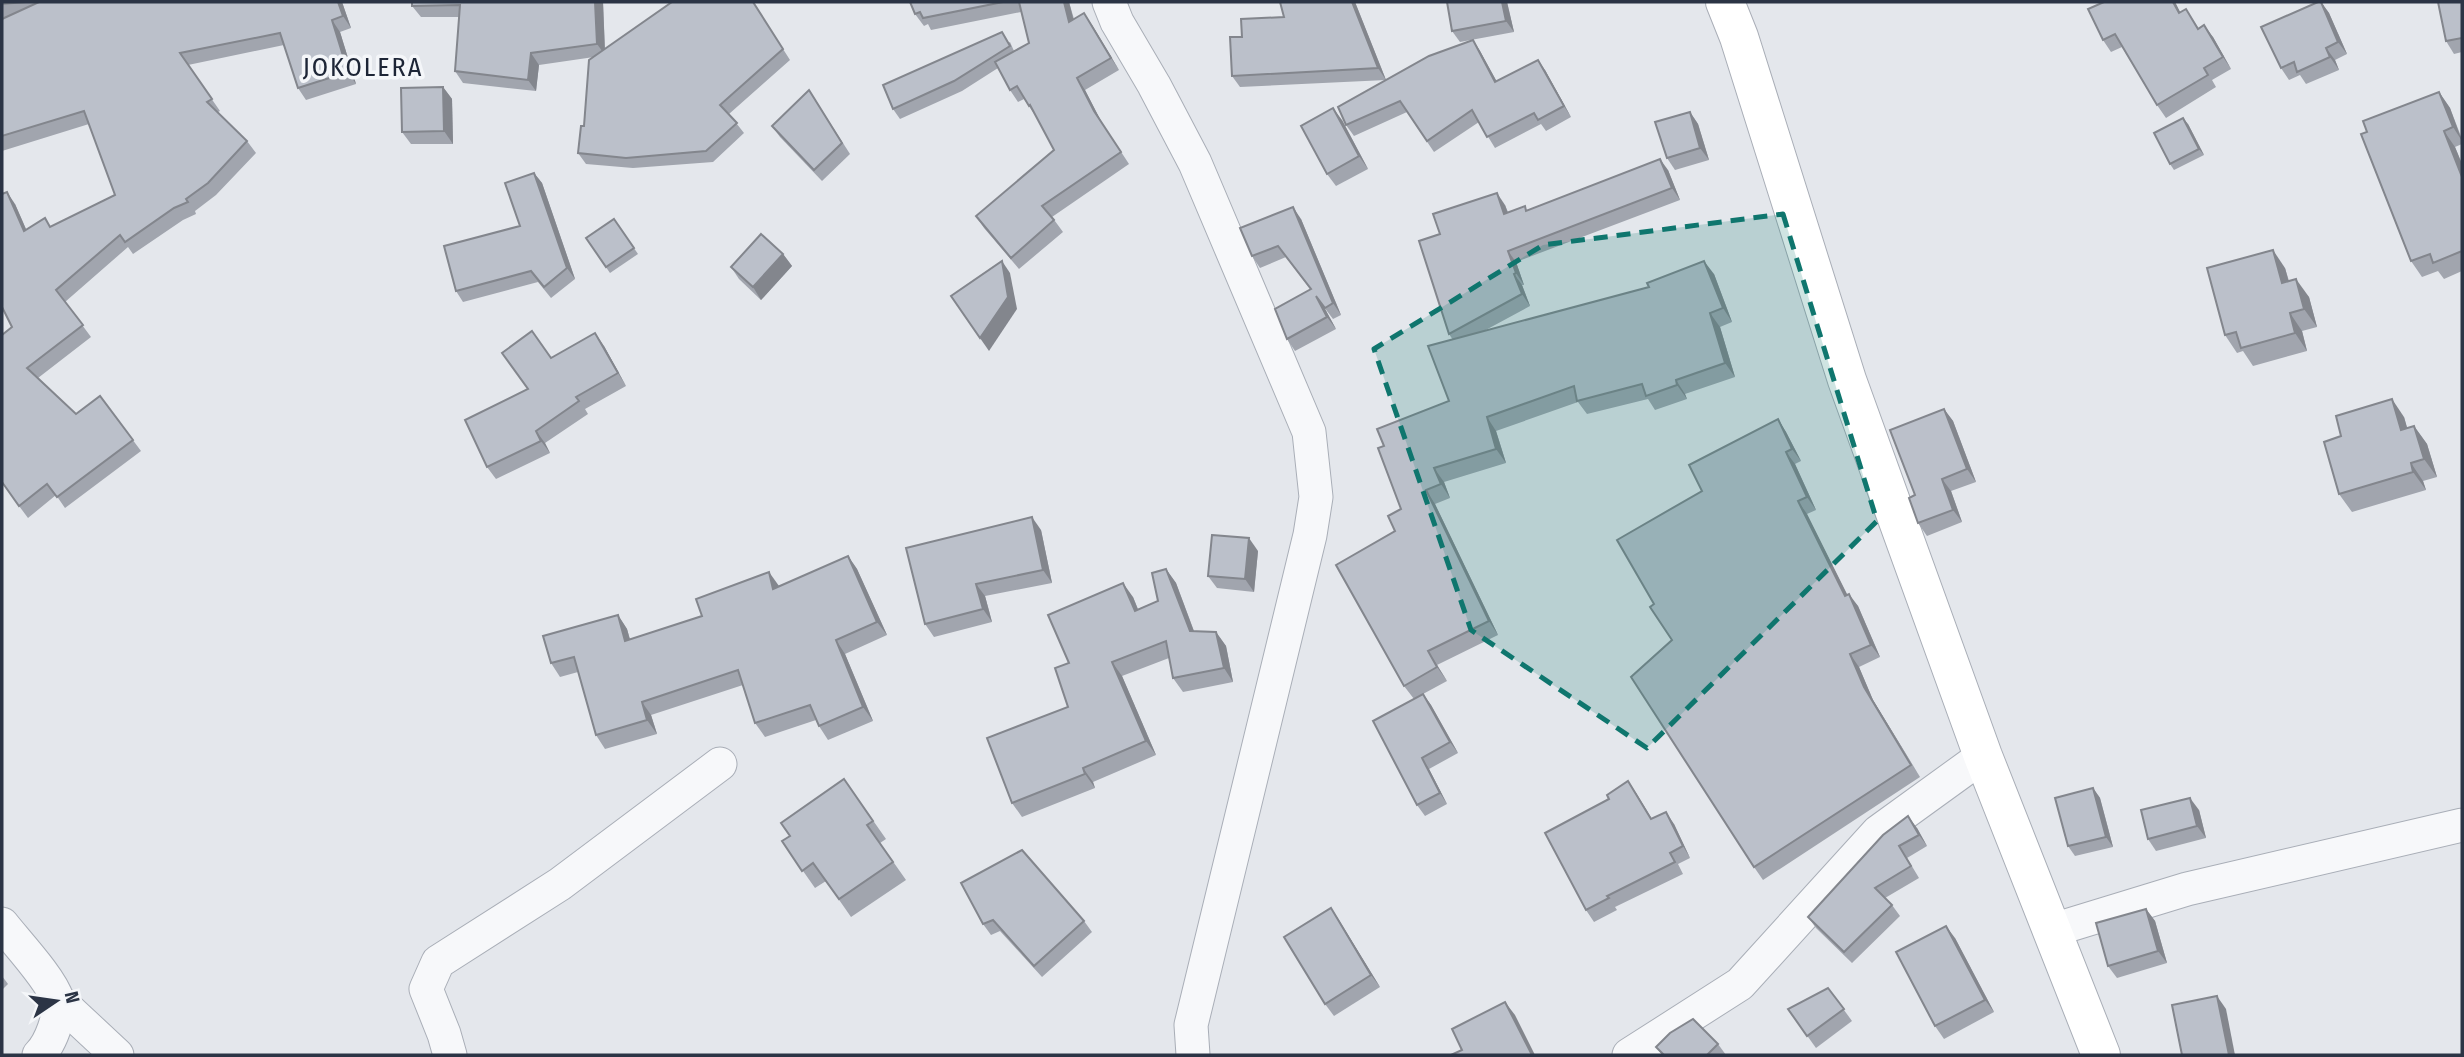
<svg xmlns="http://www.w3.org/2000/svg" width="2464" height="1057" font-family="'Fira Sans Condensed',sans-serif">
<style>
.lines{fill:none;stroke-linecap:round;stroke-linejoin:round}
.street-casing{stroke:#a9aeb7;stroke-width:35}
.secondary-casing{stroke:#a9aeb7;stroke-width:40}
.street{stroke:#f7f8fa;stroke-width:33}
.secondary{stroke:#fff;stroke-width:38}
.wall{fill:#a1a5ae}
.shaded-wall{fill:#83868d}
.building{fill:#bbc0ca;stroke:#83868d;stroke-width:2}
.marked{fill:#0f766e;fill-opacity:0.2;stroke:#0f766e;stroke-width:5;stroke-dasharray:14 9;stroke-linejoin:round}
.labels{text-anchor:middle;stroke-width:7;stroke-linejoin:round;paint-order:stroke}
.quarter-label{font-size:26px;letter-spacing:2px;fill:#1d2536;stroke:#f4f6f9}
</style>
<rect width="100%" height="100%" fill="#e4e7ec"/>
<g class="lines">
<defs>
<g id="street">
<path d="M1109,2L1117,22L1154,85L1195,163L1309,432L1316,497L1310,535L1191,1025L1193,1055"/>
<path d="M2,924C16,942 51,979 57,999C62,1015 50,1044 39,1055"/>
<path d="M2053,930L2187,889L2462,825"/>
<path d="M58,1000L117,1055"/>
<path d="M450,1055L444,1034L426,989L438,962L560,884L720,764"/>
<path d="M1629,1055L1740,984L1878,832L1983,756"/>
</g>
<path id="secondary" d="M1725,2L1739,37L1847,380L1983,756L2101,1055"/>
</defs>
<use href="#street" class="street-casing"/>
<use href="#secondary" class="secondary-casing"/>
<use href="#street" class="street"/>
<use href="#secondary" class="secondary"/>
</g>
<g class="wall">
<path d="M2,2H342L351,28L340,32L356,84L306,100L298,88L284,45L188,65L220,111L218,112L247,141L256,153L216,195L195,211L196,214L183,220L133,254L128,247L65,302L91,337L38,378L76,414L100,396L141,451L65,508L56,495L28,518L2,483L12,327L15,204L26,229L51,227L115,195L89,124L2,151V19L7,17H2Z"/>
<path d="M603,2L605,49L672,2H753L790,60L729,114L744,133L713,162L633,168L586,164L578,153L584,126L594,57L539,65L536,91L463,83L455,71L459,17H421L412,6Z"/>
<path d="M910,2H1069L1074,19L1092,25L1119,70L1085,90L1102,123L1129,164L1052,217L1063,232L1019,269L984,228L976,216L1054,150L1037,118L1024,99L1018,102L1010,90L998,68L962,91L900,119L893,109L1010,42L1014,51L1029,43L1021,12L931,30L928,24L924,26L915,14Z"/>
<path d="M1280,2H1373H1355L1386,80L1240,87L1232,76L1242,37L1284,17Z"/>
<path d="M1447,2H1507L1514,32L1460,42L1452,31Z"/>
<path d="M2104,2H2175L2180,12L2186,9L2199,29L2213,37L2231,69L2212,80L2216,87L2166,118L2157,105L2122,47L2111,52L2103,40Z"/>
<path d="M2321,2L2329,13L2347,54L2335,60L2339,70L2306,84L2300,75L2289,80L2281,68Z"/>
<path d="M2462,2V52L2454,54L2446,41Z"/>
<path d="M1473,40L1480,51L1497,82L1545,70L1571,117L1546,131L1541,124L1495,148L1479,122L1434,152L1407,112L1354,136L1346,125Z"/>
<path d="M443,87L452,99L453,144H411L402,132Z"/>
<path d="M809,90L850,154L822,181L780,137L772,126Z"/>
<path d="M2439,92L2450,108L2462,139V144L2455,147L2462,164V271L2444,279L2438,271L2422,277L2411,261L2367,132Z"/>
<path d="M1690,112L1698,124L1709,160L1675,170L1667,158Z"/>
<path d="M1342,120L1368,169L1336,186L1327,174Z"/>
<path d="M2188,124L2204,155L2174,170L2170,164Z"/>
<path d="M1668,170L1680,200L1516,262L1524,285H1522L1530,306L1482,332L1714,274L1732,322L1720,327L1735,377L1685,394L1687,399L1655,410L1648,399L1587,414L1578,402L1496,431L1506,463L1444,482L1450,498L1435,504L1498,635L1437,665L1447,681L1423,694L1431,705L1458,753L1429,769L1447,804L1425,816L1417,805L1414,699L1404,686L1395,531L1401,509L1384,446L1449,401L1453,340L1449,334L1440,234L1505,205L1508,212L1527,210Z"/>
<path d="M534,173L542,183L575,279L551,298L538,282L463,302L456,291L520,226Z"/>
<path d="M614,219L638,254L610,273L586,238Z"/>
<path d="M1301,219L1341,315L1333,319L1324,307L1336,329L1295,351L1287,339L1310,289L1286,257L1260,268L1252,256Z"/>
<path d="M783,254L792,266L761,300L739,279L731,267Z"/>
<path d="M2285,268L2289,281L2309,297L2317,327L2302,331L2307,351L2253,366L2243,351L2237,353L2225,335Z"/>
<path d="M604,346L626,386L585,409L588,414L545,443L550,453L496,479L487,467L528,390L551,358Z"/>
<path d="M1944,409L1953,421L1976,482L1951,491L1962,522L1927,536L1918,523L1915,495Z"/>
<path d="M2404,417L2407,428L2414,426L2427,444L2437,477L2423,481L2426,490L2352,512L2339,494Z"/>
<path d="M1778,419L1786,432L1801,461L1795,464L1816,510L1807,514L1847,595L1858,606L1880,657L1859,667L1873,700L1920,777L1763,880L1754,867L1672,640L1654,604L1702,491Z"/>
<path d="M1041,530L1052,583L985,596L992,622L934,637L925,624Z"/>
<path d="M1258,551L1254,592L1217,588L1208,576Z"/>
<path d="M848,556L857,569L887,635L845,654L873,721L828,740L819,726L816,720L765,737L755,723L743,685L651,715L657,734L605,749L596,735L578,672L560,677L551,663L618,615L627,629L630,639L702,616L779,587Z"/>
<path d="M1166,569L1176,583L1194,631L1216,632L1226,646L1233,682L1183,692L1173,678L1169,658L1122,676L1156,755L1093,782L1095,788L1022,817L1012,803L1068,707L1069,663L1133,597L1138,609L1158,601Z"/>
<path d="M844,779L886,839L880,843L906,880L851,917L826,881L815,888L782,841L790,836Z"/>
<path d="M2093,788L2100,798L2113,847L2075,856L2068,846Z"/>
<path d="M1636,793L1652,819L1674,824L1690,858L1678,864L1683,874L1615,907L1617,910L1594,922L1586,910Z"/>
<path d="M2199,810L2206,838L2156,851L2148,839Z"/>
<path d="M1917,828L1927,846L1907,858L1919,878L1885,898L1892,905L1900,916L1852,963L1816,928L1808,917Z"/>
<path d="M961,883L1084,921L1092,932L1042,977L1000,931L991,935L983,924Z"/>
<path d="M1331,908L1380,987L1334,1016L1325,1004Z"/>
<path d="M2146,909L2155,921L2167,963L2117,978L2108,966Z"/>
<path d="M1955,938L1994,1012L1944,1039L1935,1026Z"/>
<path d="M2,976L8,984L2,990Z"/>
<path d="M1828,988L1852,1021L1816,1048L1788,1009Z"/>
<path d="M1718,1044L1726,1055H1662L1656,1047Z"/>
</g>
<g class="shaded-wall">
<path d="M338,2H342L351,28L343,16Z"/>
<path d="M595,2H603L605,55L597,44Z"/>
<path d="M1064,2H1069L1077,34L1069,22Z"/>
<path d="M1352,2H1355L1386,80L1378,68Z"/>
<path d="M1502,2H1507L1514,32L1506,21Z"/>
<path d="M2173,2H2175L2187,26L2179,13Z"/>
<path d="M2321,2L2329,13L2347,54L2338,42Z"/>
<path d="M1084,13L1092,25L1119,70L1111,58Z"/>
<path d="M332,20L340,32L356,84L348,72Z"/>
<path d="M2204,25L2213,37L2231,69L2223,57Z"/>
<path d="M1473,40L1480,51L1503,93L1495,82Z"/>
<path d="M2326,48L2335,60L2339,70L2330,57Z"/>
<path d="M531,53L539,65L536,91L528,80Z"/>
<path d="M1538,60L1545,70L1571,117L1564,106Z"/>
<path d="M1077,78L1085,90L1102,123L1129,164L1094,111Z"/>
<path d="M443,87L452,99L453,144L444,131Z"/>
<path d="M2439,92L2450,108L2462,141L2453,127Z"/>
<path d="M1333,108L1342,120L1368,169L1359,156Z"/>
<path d="M1690,112L1698,124L1709,160L1700,148Z"/>
<path d="M2183,118L2188,124L2204,155L2199,149Z"/>
<path d="M2444,131L2455,147L2462,164V177Z"/>
<path d="M1660,159L1668,170L1680,200L1672,188Z"/>
<path d="M534,173L542,183L575,279L567,268Z"/>
<path d="M7,192L15,204L32,243L24,231Z"/>
<path d="M1497,193L1505,205L1512,225L1504,214Z"/>
<path d="M1293,207L1301,219L1341,315L1333,303Z"/>
<path d="M2273,250L2285,268L2294,301L2282,283Z"/>
<path d="M1508,251L1516,262L1524,285L1516,273Z"/>
<path d="M783,254L792,266L761,300L753,287Z"/>
<path d="M1002,261L1010,273L1017,309L989,351L980,338Z"/>
<path d="M1704,261L1714,274L1732,322L1723,308Z"/>
<path d="M1514,274L1522,285L1530,306L1522,294Z"/>
<path d="M2296,279L2309,297L2317,327L2304,309Z"/>
<path d="M1316,296L1324,307L1336,329L1327,317Z"/>
<path d="M1710,313L1720,327L1735,377L1725,363Z"/>
<path d="M2290,313L2302,331L2307,351L2295,333Z"/>
<path d="M595,333L604,346L626,386L618,373Z"/>
<path d="M1676,380L1685,394L1687,399L1677,385Z"/>
<path d="M2392,399L2404,417L2413,448L2401,430Z"/>
<path d="M1944,409L1953,421L1976,482L1967,469Z"/>
<path d="M1487,417L1496,431L1506,463L1496,449Z"/>
<path d="M1778,419L1786,432L1801,461L1792,449Z"/>
<path d="M2414,426L2427,444L2437,477L2424,459Z"/>
<path d="M536,431L545,443L550,453L541,441Z"/>
<path d="M1786,452L1795,464L1816,510L1807,497Z"/>
<path d="M2411,463L2423,481L2426,490L2413,472Z"/>
<path d="M1434,468L1444,482L1450,498L1441,484Z"/>
<path d="M1942,479L1951,491L1962,522L1953,510Z"/>
<path d="M1426,490L1435,504L1498,635L1489,621Z"/>
<path d="M1798,501L1807,514L1854,608L1845,596Z"/>
<path d="M1032,517L1041,530L1052,583L1043,570Z"/>
<path d="M1249,538L1258,551L1254,592L1245,579Z"/>
<path d="M848,556L857,569L887,635L877,622Z"/>
<path d="M1166,569L1176,583L1199,645L1190,631Z"/>
<path d="M769,572L779,586L782,603L773,589Z"/>
<path d="M1123,583L1133,597L1144,625L1135,611Z"/>
<path d="M976,584L985,596L992,622L983,609Z"/>
<path d="M1849,594L1858,606L1880,657L1871,645Z"/>
<path d="M618,615L627,629L634,655L625,641Z"/>
<path d="M1216,632L1226,646L1233,682L1224,668Z"/>
<path d="M836,640L845,654L873,721L863,707Z"/>
<path d="M1428,651L1437,665L1447,681L1437,667Z"/>
<path d="M1850,654L1859,667L1873,700L1920,777L1864,687Z"/>
<path d="M1112,662L1122,676L1156,755L1146,741Z"/>
<path d="M1423,694L1431,705L1458,753L1450,742Z"/>
<path d="M642,702L651,715L657,734L647,720Z"/>
<path d="M1422,758L1429,769L1447,804L1440,793Z"/>
<path d="M1083,768L1093,782L1095,788L1085,774Z"/>
<path d="M1628,781L1636,793L1659,831L1651,819Z"/>
<path d="M2093,788L2100,798L2113,847L2106,837Z"/>
<path d="M2190,798L2199,810L2206,838L2197,826Z"/>
<path d="M1666,812L1674,824L1690,858L1683,846Z"/>
<path d="M1908,816L1917,828L1927,846L1919,835Z"/>
<path d="M1331,908L1339,920L1380,987L1371,975Z"/>
<path d="M2146,909L2155,921L2167,963L2158,951Z"/>
<path d="M1946,926L1955,938L1994,1012L1985,1000Z"/>
<path d="M2217,996L2226,1009L2235,1055H2229Z"/>
<path d="M1505,1002L1515,1015L1535,1055H1532Z"/>
</g>
<g class="building">
<path d="M2,2H26L2,4Z"/>
<path d="M39,2H338L343,16L332,20L348,72L298,88L280,33L180,53L212,99L207,102L247,141L208,183L186,199L188,202L174,208L125,242L120,235L56,290L83,325L27,368L76,414L100,396L133,440L57,497L47,484L19,506L2,482V335L12,327L2,307V194L7,192L24,231L45,218L50,227L115,195L84,111L2,136V19Z"/>
<path d="M412,2H595L597,44L531,53L528,80L455,71L460,5L412,6Z"/>
<path d="M672,2H753L783,49L720,105L737,123L706,151L626,158L578,153L581,126H584L589,60Z"/>
<path d="M910,2H1003L923,18L920,12L915,14Z"/>
<path d="M1019,2H1064L1069,22L1084,13L1111,58L1077,78L1094,111L1121,152L1042,206L1054,220L1011,258L976,216L1054,150L1030,105L1029,106L1017,86L1010,90L995,62L1029,43Z"/>
<path d="M1280,2H1352L1378,68L1232,76L1230,37H1242L1241,19L1284,17Z"/>
<path d="M1447,2H1502L1506,21L1452,31Z"/>
<path d="M2104,2H2173L2179,13L2186,9L2198,29L2204,25L2223,57L2204,68L2208,75L2157,105L2115,34L2103,40L2088,9Z"/>
<path d="M2318,2H2321L2338,42L2326,48L2330,57L2297,72L2294,62L2281,68L2261,27Z"/>
<path d="M2438,2H2462V38L2446,41Z"/>
<path d="M1002,32L1010,46L954,81L893,109L883,85Z"/>
<path d="M1473,40L1495,82L1538,60L1564,106L1538,120L1534,113L1487,137L1472,110L1427,141L1400,101L1346,125L1338,107L1429,56Z"/>
<path d="M443,87L444,131L402,132L401,88Z"/>
<path d="M809,90L842,143L814,170L772,126Z"/>
<path d="M2439,92L2453,127L2444,131L2462,177V251L2433,263L2430,254L2411,261L2361,134L2367,132L2363,121Z"/>
<path d="M1333,108L1359,156L1327,174L1301,126Z"/>
<path d="M1690,112L1700,148L1667,158L1655,122Z"/>
<path d="M2183,118L2199,149L2170,164L2154,133Z"/>
<path d="M1660,159L1672,188L1508,251L1516,273L1514,274L1522,294L1449,334L1419,241L1440,234L1433,214L1497,193L1504,214L1525,206L1526,211Z"/>
<path d="M534,173L567,268L544,287L531,271L456,291L444,246L520,226L505,183Z"/>
<path d="M1293,207L1333,303L1325,308L1316,296L1327,317L1287,339L1275,309L1311,289L1278,246L1252,256L1240,228Z"/>
<path d="M614,219L634,248L606,267L586,238Z"/>
<path d="M761,234L783,254L753,287L731,267Z"/>
<path d="M2273,250L2282,283L2296,279L2304,309L2290,313L2295,333L2241,348L2236,332L2225,335L2207,268Z"/>
<path d="M1002,261L1008,297L980,338L951,296Z"/>
<path d="M1704,261L1723,308L1710,313L1725,363L1676,380L1677,385L1646,396L1642,384L1577,401L1574,386L1487,417L1496,449L1434,468L1441,484L1426,490L1489,621L1428,651L1437,667L1404,686L1336,565L1395,531L1388,516L1401,509L1378,448L1384,446L1377,429L1449,401L1428,346L1649,287L1647,283Z"/>
<path d="M532,331L551,358L595,333L618,373L576,397L579,401L536,431L541,441L487,467L465,420L528,389L502,353Z"/>
<path d="M2392,399L2401,430L2414,426L2424,459L2411,463L2413,472L2339,494L2324,442L2341,436L2336,416Z"/>
<path d="M1944,409L1967,469L1942,479L1953,510L1918,523L1909,498L1915,495L1890,430Z"/>
<path d="M1778,419L1792,449L1786,452L1807,497L1798,501L1845,596L1849,594L1871,645L1850,654L1864,687L1911,765L1754,867L1631,677L1672,640L1650,607L1654,604L1617,540L1702,491L1689,465Z"/>
<path d="M1032,517L1043,570L976,584L983,609L925,624L906,548Z"/>
<path d="M1212,535L1249,538L1245,579L1208,576Z"/>
<path d="M848,556L877,622L836,640L863,707L819,726L810,705L755,723L738,670L642,702L647,720L596,735L574,657L551,663L543,636L618,615L625,641L702,616L696,599L769,572L773,589Z"/>
<path d="M1166,569L1190,631L1216,632L1224,668L1173,678L1166,641L1112,662L1146,741L1083,768L1085,774L1012,803L987,738L1068,707L1055,668L1069,663L1048,615L1123,583L1135,611L1158,601L1152,573Z"/>
<path d="M1423,694L1450,742L1422,758L1440,793L1417,805L1373,721Z"/>
<path d="M844,779L873,821L867,825L893,862L839,899L813,863L802,871L782,841L790,836L781,823Z"/>
<path d="M1628,781L1651,819L1666,812L1683,846L1670,853L1675,862L1607,896L1609,898L1586,910L1545,833L1609,799L1607,795Z"/>
<path d="M2093,788L2106,837L2068,846L2055,798Z"/>
<path d="M2190,798L2197,826L2148,839L2141,810Z"/>
<path d="M1908,816L1919,835L1899,846L1911,866L1875,888L1892,905L1844,952L1808,917L1883,835Z"/>
<path d="M1022,850L1084,921L1034,966L993,920L983,924L961,883Z"/>
<path d="M1331,908L1371,975L1325,1004L1284,937Z"/>
<path d="M2146,909L2158,951L2108,966L2096,923Z"/>
<path d="M1946,926L1985,1000L1935,1026L1896,952Z"/>
<path d="M1828,988L1844,1009L1807,1036L1788,1009Z"/>
<path d="M2217,996L2229,1055H2182L2172,1005Z"/>
<path d="M1505,1002L1532,1055H1451L1462,1050L1452,1029Z"/>
<path d="M1693,1019L1718,1044L1707,1055H1664L1656,1047L1670,1033Z"/>
</g>
<path class="marked" d="M1783,214L1877,521L1647,748L1471,630L1374,349L1543,245Z"/>
<g class="labels">
<g class="quarter-label">
<text x="363" y="76">JOKOLERA</text>
</g>
</g>
<rect width="2464" height="1057" fill="none" stroke="#2b3445" stroke-width="7"/>
<g transform="translate(56 1001) rotate(77)" stroke="#f4f6f9" stroke-width="5" paint-order="stroke">
<path d="M0-5L12 26L0 18L-12 26Z" fill="#2b3445"/>
<text y="-10" font-size="19" font-weight="bold" text-anchor="middle" fill="#2b3445">N</text>
</g>
</svg>
